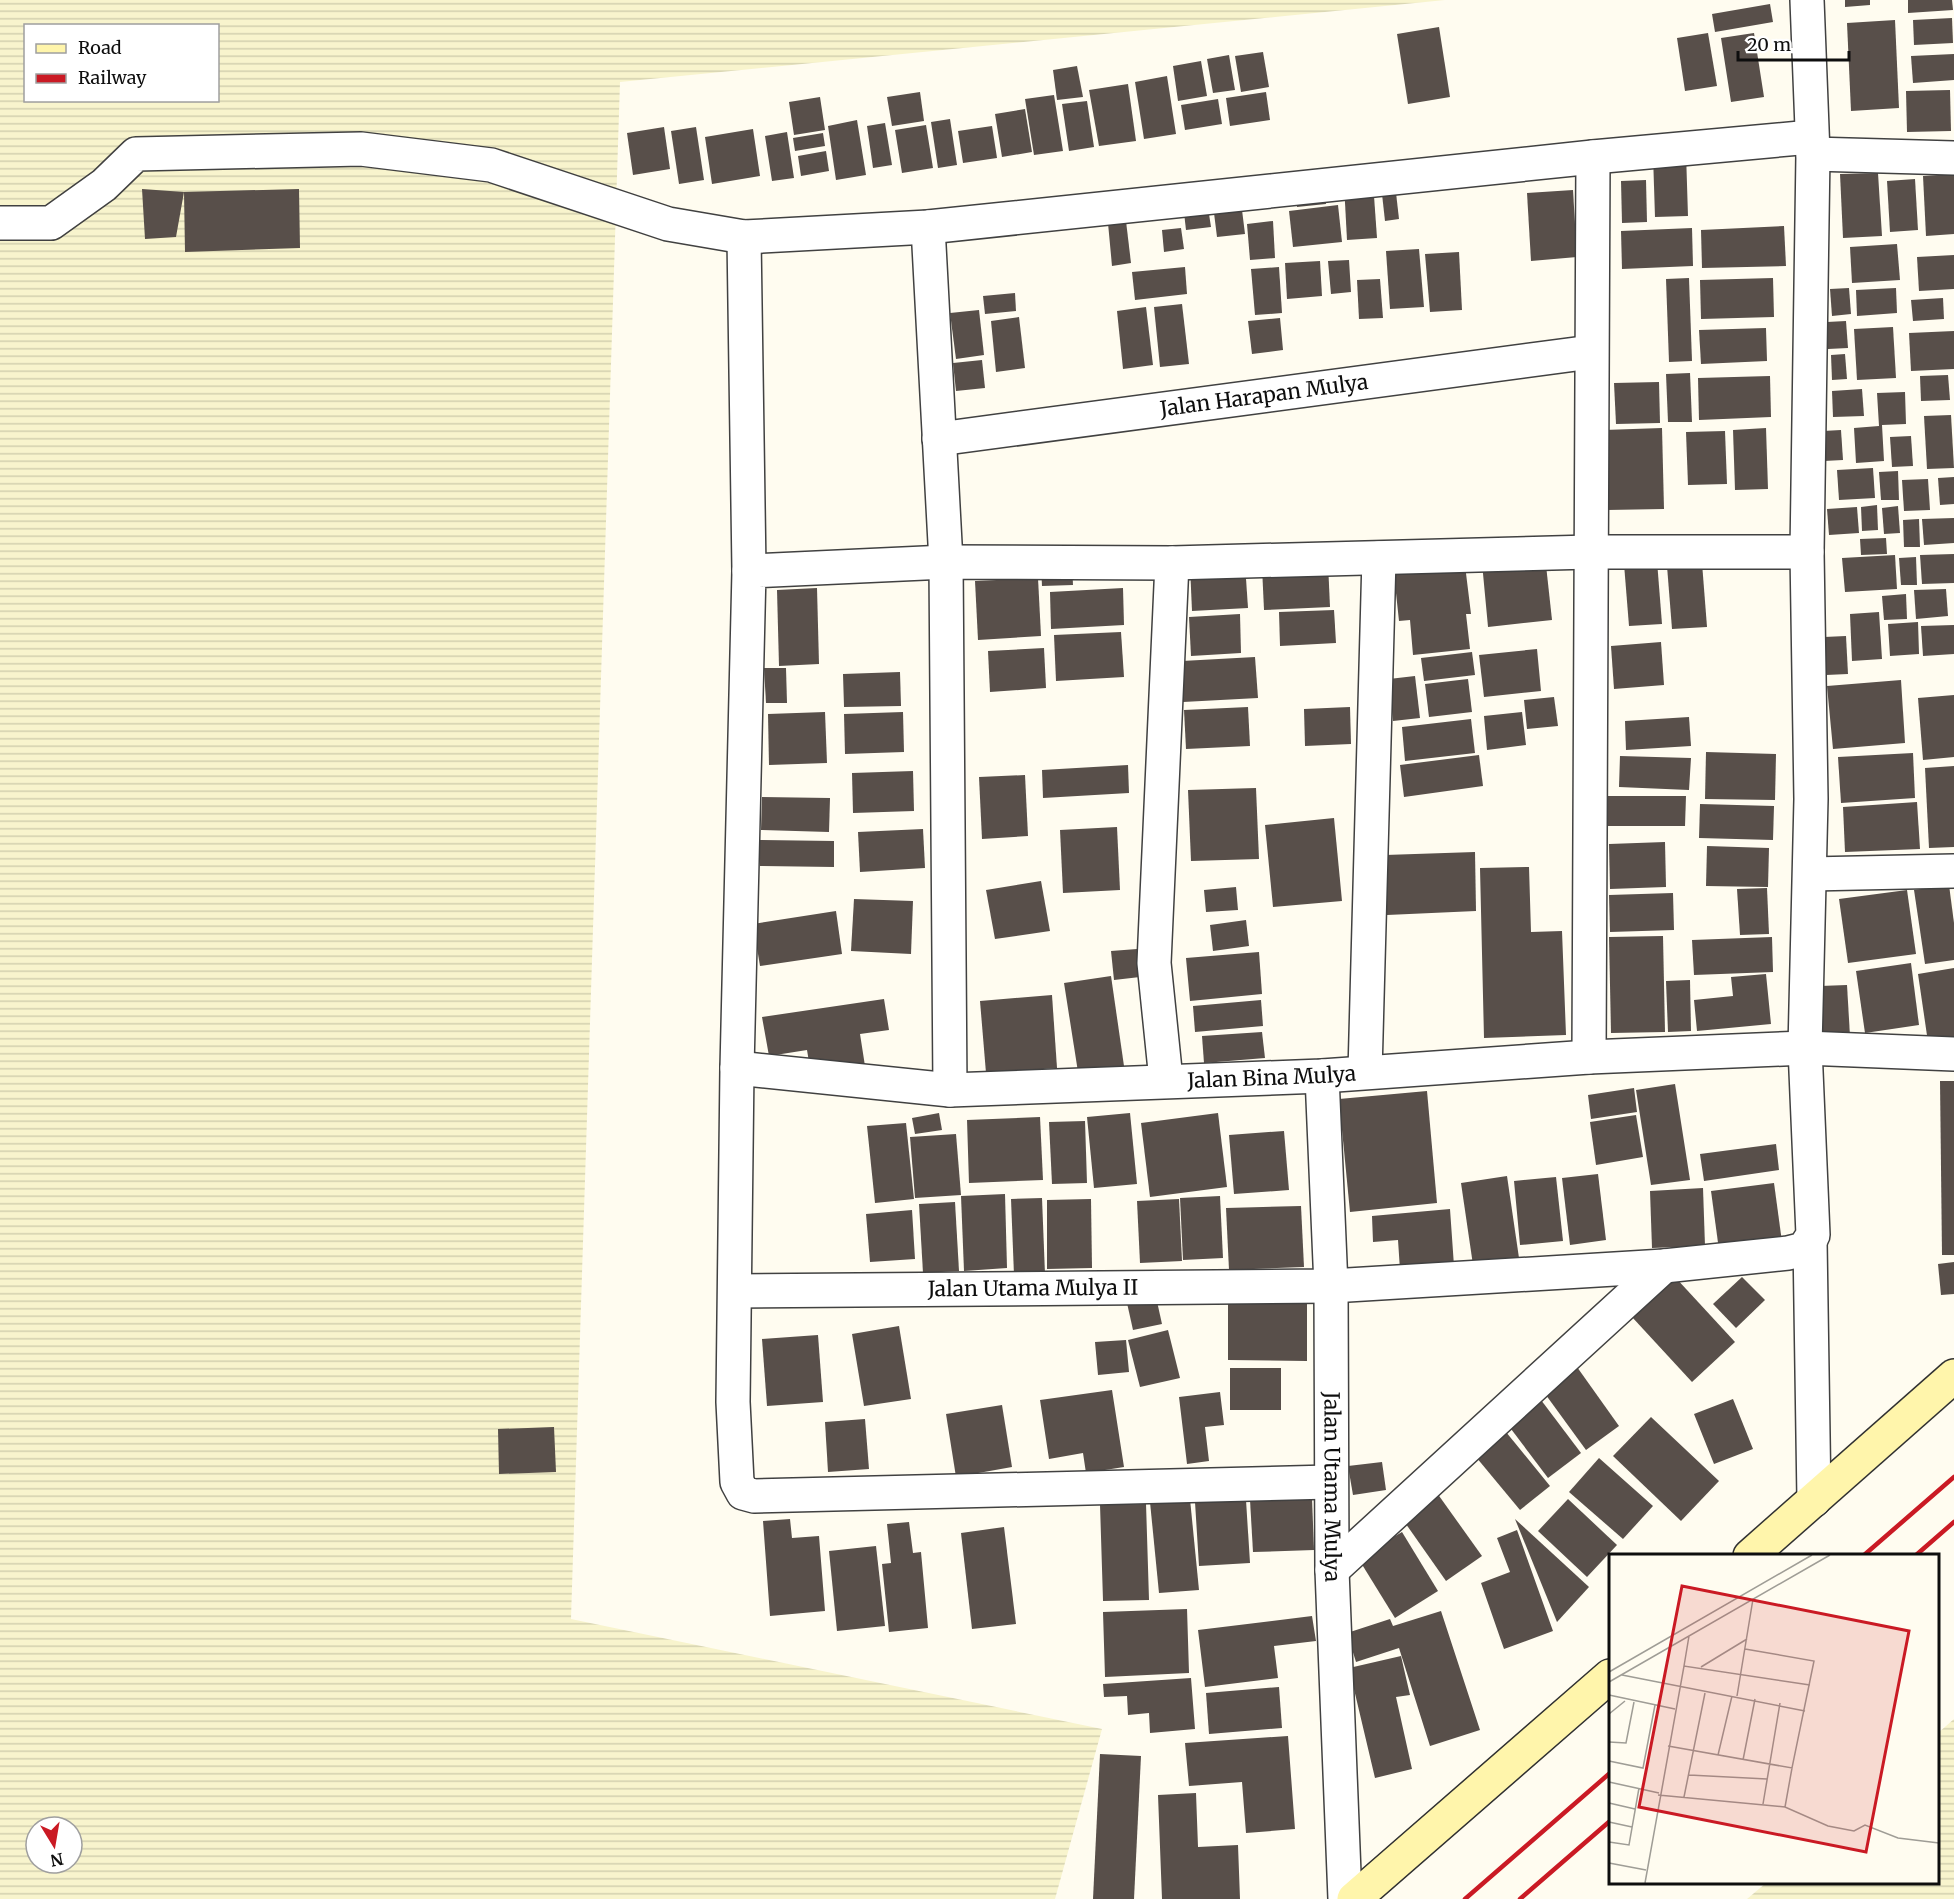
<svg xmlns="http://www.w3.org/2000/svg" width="1954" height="1899" font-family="Merriweather,serif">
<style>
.farmland{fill:url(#farmland-rules);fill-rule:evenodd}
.building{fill:#584f4a}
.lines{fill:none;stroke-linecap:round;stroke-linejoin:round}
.minor-casing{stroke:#414141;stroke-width:36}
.secondary-casing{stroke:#303030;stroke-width:36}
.minor{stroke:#fff;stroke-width:33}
.secondary{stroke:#fff5ab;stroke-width:33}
.rail{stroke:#ca1a24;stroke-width:4.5}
.labels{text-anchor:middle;stroke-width:6;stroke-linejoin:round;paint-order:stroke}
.street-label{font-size:21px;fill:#0e0e0e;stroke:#fff}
.inset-road{fill:none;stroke:#9f9d96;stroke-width:1.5}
.view{fill:#ca1a24;fill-opacity:0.15;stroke:#ca1a24;stroke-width:3}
.inset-edge{fill:none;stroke:#0e0e0e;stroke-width:3}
</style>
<defs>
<pattern id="farmland-rules" width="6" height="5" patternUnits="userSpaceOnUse" patternTransform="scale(1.5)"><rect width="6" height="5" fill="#f8f4cd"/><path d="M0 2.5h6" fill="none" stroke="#d3d0af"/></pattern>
</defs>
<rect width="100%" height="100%" fill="#fffcf0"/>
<g class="farmland">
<path d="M0,0H1445L620,82L571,1619L1102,1729L1055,1899H0ZM26,26H218V100H26ZM36,1827H72V1863H36Z"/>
<path d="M1954,1719V1899H1747L1766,1883L1938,1882V1733Z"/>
</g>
<g class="building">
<path d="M1845,0H1870V5L1845,7Z"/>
<path d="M1908,0H1952L1953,10L1908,13Z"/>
<path d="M1770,4L1773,22L1715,32L1712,14Z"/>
<path d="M1952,18L1953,43L1914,45L1913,20Z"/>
<path d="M1895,20L1899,108L1851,111L1847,23Z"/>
<path d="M1439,27L1450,97L1408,104L1397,34Z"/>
<path d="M1708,33L1717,86L1685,91L1677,38Z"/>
<path d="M1754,33L1764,97L1731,102L1721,38Z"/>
<path d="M1263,52L1269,87L1241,92L1235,56Z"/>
<path d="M1954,54V80L1913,83L1911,56Z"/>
<path d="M1229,55L1235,90L1213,93L1207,59Z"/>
<path d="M1201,61L1207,96L1178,101L1173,66Z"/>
<path d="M1077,66L1083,97L1057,100L1053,70Z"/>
<path d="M1167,76L1176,134L1144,139L1135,82Z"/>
<path d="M1128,84L1136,141L1099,146L1089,90Z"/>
<path d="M1950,90L1951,131L1907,132L1906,91Z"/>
<path d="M920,92L924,121L892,126L887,97Z"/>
<path d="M1266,92L1270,120L1230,126L1226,98Z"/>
<path d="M1054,95L1063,151L1034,155L1025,99Z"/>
<path d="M820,97L825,130L794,135L789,102Z"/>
<path d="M1218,99L1222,124L1185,130L1181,105Z"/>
<path d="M1087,101L1094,147L1069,151L1062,104Z"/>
<path d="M1025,109L1032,152L1002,157L995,114Z"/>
<path d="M950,119L957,165L938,168L931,122Z"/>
<path d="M857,120L866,175L836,180L828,126Z"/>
<path d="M885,123L892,165L873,168L867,126Z"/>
<path d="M926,125L933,168L902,173L895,130Z"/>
<path d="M992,126L997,158L963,163L958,131Z"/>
<path d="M664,127L670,169L633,175L627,133Z"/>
<path d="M696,127L704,180L679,184L671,131Z"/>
<path d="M753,129L760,176L712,184L705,137Z"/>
<path d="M787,132L794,178L772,181L765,136Z"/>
<path d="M823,133L825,146L795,151L793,138Z"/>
<path d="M826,151L829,171L801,176L798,156Z"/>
<path d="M1686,153L1688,216L1655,217L1653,155Z"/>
<path d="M1878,173L1882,236L1843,238L1840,174Z"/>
<path d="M1954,174V234L1926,236L1923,176Z"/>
<path d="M1915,179L1918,230L1890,232L1887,181Z"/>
<path d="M1646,180L1647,222L1622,223L1621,181Z"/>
<path d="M1373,182L1377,238L1347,240L1344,184Z"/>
<path d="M1395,184L1399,219L1385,221L1381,185Z"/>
<path d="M142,189L184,192L299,189L300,248L185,252L184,192L176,237L145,239Z"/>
<path d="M1324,189L1326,204L1297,207L1296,192Z"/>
<path d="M1573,190L1577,257L1531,261L1527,193Z"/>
<path d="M1207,201L1211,227L1186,230L1183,204Z"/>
<path d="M1241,202L1245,234L1217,237L1213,205Z"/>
<path d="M1338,205L1342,242L1293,247L1289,211Z"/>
<path d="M1126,221L1131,263L1112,266L1108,223Z"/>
<path d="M1273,221L1275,258L1250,260L1247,224Z"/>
<path d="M1784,226L1786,266L1702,268L1701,230Z"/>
<path d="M1181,228L1184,249L1164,252L1162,230Z"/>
<path d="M1692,228L1693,266L1622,269L1621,231Z"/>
<path d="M1897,244L1900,280L1852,283L1850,247Z"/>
<path d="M1419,249L1424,307L1390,309L1386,251Z"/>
<path d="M1459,252L1462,310L1430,312L1425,254Z"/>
<path d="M1954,255V289L1919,291L1917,257Z"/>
<path d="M1349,260L1351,292L1331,294L1328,261Z"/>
<path d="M1320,261L1322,296L1287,299L1285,263Z"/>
<path d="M1185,267L1187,294L1135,300L1132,272Z"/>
<path d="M1279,267L1282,313L1255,315L1251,269Z"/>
<path d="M1689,278L1692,361L1669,362L1666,279Z"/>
<path d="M1773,278L1774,317L1701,319L1700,280Z"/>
<path d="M1380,279L1383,318L1359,319L1357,280Z"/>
<path d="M1849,288L1851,314L1832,316L1830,289Z"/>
<path d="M1896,288L1897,313L1857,316L1856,290Z"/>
<path d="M1015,293L1016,311L985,314L983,296Z"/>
<path d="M1943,298L1944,319L1913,321L1911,300Z"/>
<path d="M1182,304L1189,364L1160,367L1154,307Z"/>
<path d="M1146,307L1153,365L1123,369L1117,311Z"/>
<path d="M979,310L984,355L956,359L950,313Z"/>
<path d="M1019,317L1025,368L996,372L991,321Z"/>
<path d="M1280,318L1283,350L1252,354L1248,321Z"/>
<path d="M1846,321L1848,348L1828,349L1827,322Z"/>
<path d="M1893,327L1896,378L1857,380L1854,329Z"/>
<path d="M1766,328L1767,361L1701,364L1699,330Z"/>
<path d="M1954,331V369L1911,371L1909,333Z"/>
<path d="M1845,354L1847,379L1832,380L1831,355Z"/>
<path d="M982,360L985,388L956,391L953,363Z"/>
<path d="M1690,373L1692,422H1668L1666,374Z"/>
<path d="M1948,375L1950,400L1921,401L1920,376Z"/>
<path d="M1770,376L1771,417L1699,420L1698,378Z"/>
<path d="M1659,382L1660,423L1616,424L1614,383Z"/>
<path d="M1862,389L1864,416L1833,417L1832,391Z"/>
<path d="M1905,392L1906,424L1882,425L1884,461L1856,463L1854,428L1879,426L1877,393Z"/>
<path d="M1951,415L1954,468L1927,469L1924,416Z"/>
<path d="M1662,428L1664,509L1607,510L1604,430Z"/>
<path d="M1766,428L1768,489L1735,490L1733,430Z"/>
<path d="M1841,430L1843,460L1824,461L1823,431Z"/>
<path d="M1725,431L1727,484L1688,485L1686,432Z"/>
<path d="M1911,436L1913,466L1892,467L1890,437Z"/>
<path d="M1873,468L1875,498L1839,500L1837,470Z"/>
<path d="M1898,471L1899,500H1881L1879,472Z"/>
<path d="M1954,477V504L1940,505L1938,478Z"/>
<path d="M1928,479L1930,510L1904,511L1902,480Z"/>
<path d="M1877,505L1878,530L1862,531L1861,507Z"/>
<path d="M1898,506L1900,533L1884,534L1882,508Z"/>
<path d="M1857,507L1859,533L1829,535L1827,509Z"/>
<path d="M1954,518V543L1924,545L1922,519Z"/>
<path d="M1919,519L1920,547H1904L1903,520Z"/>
<path d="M1886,538L1887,554L1861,555L1860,539Z"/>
<path d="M1954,554V583L1922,584L1920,555Z"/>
<path d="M1895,555L1897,589L1845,592L1842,558Z"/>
<path d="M1545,556L1552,620L1488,627L1482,563Z"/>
<path d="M1464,557L1471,614H1466L1470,649L1413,655L1410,620L1399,621L1393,565Z"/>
<path d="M1916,557L1917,585H1901L1899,558Z"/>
<path d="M1657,561L1662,624L1629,626L1624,564Z"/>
<path d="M1328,563L1330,607L1264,610L1262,567Z"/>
<path d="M1702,563L1707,627L1672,629L1667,566Z"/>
<path d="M1072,564L1073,585L1042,586L1041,566Z"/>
<path d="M1245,564L1248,608L1192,611L1190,566Z"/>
<path d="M1038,578L1041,636L978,640L975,581Z"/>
<path d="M817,588L819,664L779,666L777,590Z"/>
<path d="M1123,588L1124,625L1051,629L1050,592Z"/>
<path d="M1946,589L1948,616L1916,619L1914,590Z"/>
<path d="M1906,594L1907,619L1884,620L1882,596Z"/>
<path d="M1334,610L1336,643L1280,646L1279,612Z"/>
<path d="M1879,612L1882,659L1852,661L1850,614Z"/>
<path d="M1240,614L1241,653L1191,656L1189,617Z"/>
<path d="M1918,622L1919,654L1890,656L1888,624Z"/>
<path d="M1954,625V654L1923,656L1921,626Z"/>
<path d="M1121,632L1124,677L1056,681L1054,635Z"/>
<path d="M1846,636L1848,674L1826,675L1824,637Z"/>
<path d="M1661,642L1664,685L1614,689L1611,646Z"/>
<path d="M1044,648L1046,688L990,692L988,651Z"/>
<path d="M1537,649L1541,691L1484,697L1479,655Z"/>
<path d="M1472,652L1475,675L1424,681L1421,658Z"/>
<path d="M1255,657L1258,698L1183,702L1182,661Z"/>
<path d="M764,668H786L787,703H766Z"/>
<path d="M900,672L901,706L844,707L843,674Z"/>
<path d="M1415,676L1420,718L1393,721L1389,679Z"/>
<path d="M1468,679L1472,712L1429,717L1425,684Z"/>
<path d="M1901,680L1905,743L1833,749L1827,686Z"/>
<path d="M1954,695V757L1923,760L1918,698Z"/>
<path d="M1554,697L1558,726L1527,729L1524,700Z"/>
<path d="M1248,707L1250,746L1186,749L1184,710Z"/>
<path d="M1350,707L1351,744L1305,746L1304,709Z"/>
<path d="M825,712L827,763L769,765L768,714Z"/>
<path d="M903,712L904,752L845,754L844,714Z"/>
<path d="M1522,712L1526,745L1487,750L1484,716Z"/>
<path d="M1689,717L1691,746L1626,750L1625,721Z"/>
<path d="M1471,719L1475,753L1405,761L1402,727Z"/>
<path d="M1706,752L1776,754L1775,800L1705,799Z"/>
<path d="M1913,753L1915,798L1841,803L1838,757Z"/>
<path d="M1479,755L1483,786L1404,797L1400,765Z"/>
<path d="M1620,756L1691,758L1689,790L1619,787Z"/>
<path d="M1128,765L1129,793L1043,798L1042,770Z"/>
<path d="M1954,766V847L1929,848L1925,768Z"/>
<path d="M913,771L914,811L853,813L852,773Z"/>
<path d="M1025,775L1028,836L982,839L979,777Z"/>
<path d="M1256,788L1259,859L1191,861L1188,790Z"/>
<path d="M1599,796H1686L1685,826H1599Z"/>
<path d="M762,797L830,798L829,832L761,830Z"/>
<path d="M1917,802L1920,849L1845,852L1843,807Z"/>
<path d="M1700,804L1774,806L1773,840L1699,838Z"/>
<path d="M1334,818L1342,901L1273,907L1265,825Z"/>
<path d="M1117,827L1120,890L1063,893L1060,830Z"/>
<path d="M923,829L925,868L860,872L858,832Z"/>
<path d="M760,840L834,841V867L760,866Z"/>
<path d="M1665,842L1666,887L1610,889L1609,844Z"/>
<path d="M1707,846L1769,848L1768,887L1706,886Z"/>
<path d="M1475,852L1476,911L1387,915L1385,855Z"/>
<path d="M1529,867L1531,932L1562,931L1566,1035L1484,1038L1480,868Z"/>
<path d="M1041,881L1050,931L995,939L986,890Z"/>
<path d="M1949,885L1954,923V960L1925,964L1914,890Z"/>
<path d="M1236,887L1238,910L1206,912L1204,890Z"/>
<path d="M1767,888L1769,934L1740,935L1737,889Z"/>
<path d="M1907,890L1916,954L1848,963L1839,899Z"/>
<path d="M1673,893L1674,930L1610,932L1609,895Z"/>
<path d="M854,899L913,901L911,954L851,951Z"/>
<path d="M836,911L842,954L760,966L753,924Z"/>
<path d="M1246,920L1249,946L1213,951L1210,925Z"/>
<path d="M1663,936L1665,1032L1611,1033L1609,937Z"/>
<path d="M1772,937L1773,972L1694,975L1692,940Z"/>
<path d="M1137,949L1140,977L1114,980L1111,951Z"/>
<path d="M1259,952L1262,994L1190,1001L1186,958Z"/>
<path d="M1911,963L1919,1025L1865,1033L1856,971Z"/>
<path d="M1954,968V1044L1929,1049L1918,974Z"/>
<path d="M1766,974L1771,1024L1697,1031L1694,1000L1733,996L1731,977Z"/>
<path d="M1111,976L1124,1066L1078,1072L1064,983Z"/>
<path d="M1690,980L1691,1031L1668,1032L1666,981Z"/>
<path d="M1847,985L1850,1036L1823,1037L1820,986Z"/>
<path d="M1052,995L1057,1068L986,1073L980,1001Z"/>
<path d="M884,999L889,1030L860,1034L865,1066L811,1074L807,1050L769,1056L762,1017Z"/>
<path d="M1261,1000L1263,1026L1195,1032L1193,1006Z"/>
<path d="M1262,1032L1265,1058L1204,1063L1202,1036Z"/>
<path d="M1940,1081H1954V1255H1942Z"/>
<path d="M1675,1084L1690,1180L1651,1185L1636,1090Z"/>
<path d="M1634,1088L1637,1112L1591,1119L1588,1095Z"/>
<path d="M1427,1091L1437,1203L1350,1212L1339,1099Z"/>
<path d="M939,1113L942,1130L915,1134L912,1118Z"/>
<path d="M1130,1113L1137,1184L1094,1188L1087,1117Z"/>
<path d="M1218,1113L1227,1187L1150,1197L1141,1123Z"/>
<path d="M1636,1115L1643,1157L1596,1165L1590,1122Z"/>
<path d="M1040,1117L1043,1180L969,1183L967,1120Z"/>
<path d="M1085,1121L1087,1183L1052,1184L1049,1122Z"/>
<path d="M906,1123L914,1199L875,1203L867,1126Z"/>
<path d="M1284,1131L1289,1190L1234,1194L1229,1135Z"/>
<path d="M956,1134L961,1195L915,1198L910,1137Z"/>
<path d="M1776,1144L1779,1170L1704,1181L1700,1154Z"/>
<path d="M1598,1174L1606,1240L1570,1245L1562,1178Z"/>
<path d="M1507,1176L1519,1258L1473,1265L1461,1183Z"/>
<path d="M1556,1177L1563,1241L1520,1245L1514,1181Z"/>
<path d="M1774,1183L1782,1242L1719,1250L1711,1191Z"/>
<path d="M1703,1188L1705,1246L1652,1248L1650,1191Z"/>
<path d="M1005,1194L1007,1268L964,1271L961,1196Z"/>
<path d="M1220,1196L1223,1258L1183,1260L1180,1198Z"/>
<path d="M1042,1198L1045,1274L1014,1275L1011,1199Z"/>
<path d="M1091,1199L1092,1268L1047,1269V1200Z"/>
<path d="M1179,1199L1182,1261L1140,1263L1137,1201Z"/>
<path d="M955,1202L959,1271L923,1273L919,1204Z"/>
<path d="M1301,1206L1304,1267L1229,1270L1226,1208Z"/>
<path d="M1450,1209L1454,1266L1400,1270L1398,1240L1373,1242L1372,1216Z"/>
<path d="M912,1210L915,1259L870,1262L866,1214Z"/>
<path d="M1954,1262V1294L1941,1295L1938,1264Z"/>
<path d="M1675,1277L1735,1342L1692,1382L1632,1317Z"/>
<path d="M1742,1277L1765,1300L1736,1328L1713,1304Z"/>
<path d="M1156,1297L1162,1324L1133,1330L1127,1303Z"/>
<path d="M1228,1303H1307V1361L1228,1360Z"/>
<path d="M899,1326L911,1399L864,1406L852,1334Z"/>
<path d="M1168,1330L1180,1378L1140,1387L1128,1340Z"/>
<path d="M818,1335L823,1402L767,1406L762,1339Z"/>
<path d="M1126,1340L1129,1372L1098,1375L1095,1342Z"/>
<path d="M1577,1367L1619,1426L1586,1450L1543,1391Z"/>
<rect x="1230" y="1368" width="51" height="42"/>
<path d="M1112,1390L1124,1467L1086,1473L1083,1453L1049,1459L1040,1400Z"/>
<path d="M1220,1392L1224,1425L1205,1427L1209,1461L1187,1464L1179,1397Z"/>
<path d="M1538,1396L1581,1453L1548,1478L1505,1421Z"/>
<path d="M1733,1399L1753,1449L1714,1464L1694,1414Z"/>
<path d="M1002,1405L1012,1467L956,1477L946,1414Z"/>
<path d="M1651,1417L1719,1481L1681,1521L1613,1456Z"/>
<path d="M865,1419L869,1469L828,1472L825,1422Z"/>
<path d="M554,1427L556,1472L499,1474L498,1429Z"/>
<path d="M1506,1432L1550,1486L1520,1510L1476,1457Z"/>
<path d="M1599,1458L1653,1506L1623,1539L1569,1492Z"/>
<path d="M1382,1462L1386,1490L1353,1495L1348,1466Z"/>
<path d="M1437,1493L1482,1556L1446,1581L1401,1517Z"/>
<path d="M1312,1498L1314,1550L1253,1552L1250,1500Z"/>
<path d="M1190,1499L1199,1590L1159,1593L1150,1502Z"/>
<path d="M1568,1499L1617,1545L1587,1577L1538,1531Z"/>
<path d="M1246,1500L1250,1563L1199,1566L1195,1502Z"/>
<path d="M1146,1504L1149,1600L1103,1601L1100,1505Z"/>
<path d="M790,1519L792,1538L819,1536L825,1611L770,1616L763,1521Z"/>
<path d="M1515,1519L1589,1587L1557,1622Z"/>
<path d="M909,1522L913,1553L921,1552L928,1628L889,1632L882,1564L891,1563L887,1524Z"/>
<path d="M1004,1527L1016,1624L972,1629L961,1533Z"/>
<path d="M1517,1530L1553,1631L1504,1649L1481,1583L1510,1572L1497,1538Z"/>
<path d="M1402,1532L1438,1591L1395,1618L1358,1558Z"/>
<path d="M876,1546L885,1626L837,1631L829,1551Z"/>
<path d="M1187,1609L1189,1673L1105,1677L1103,1612Z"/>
<path d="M1441,1611L1480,1730L1430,1746L1399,1648L1356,1662L1347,1633L1390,1619L1393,1626Z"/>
<path d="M1312,1616L1316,1641L1274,1646L1278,1678L1205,1687L1198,1630Z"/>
<path d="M1401,1656L1410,1695L1396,1697L1412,1769L1375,1778L1349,1668Z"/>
<path d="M1191,1678L1195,1729L1150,1733L1149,1713L1128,1715L1127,1696L1104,1697L1103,1684Z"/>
<path d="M1279,1687L1282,1728L1209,1734L1206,1693Z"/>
<path d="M1288,1736L1295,1829L1246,1833L1242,1782L1189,1786L1185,1743Z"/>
<path d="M1100,1754L1141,1756L1134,1899H1093Z"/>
<path d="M1196,1793L1198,1847L1238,1845L1240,1899H1162L1158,1795Z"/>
</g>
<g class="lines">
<defs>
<g id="minor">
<path d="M1813,154L1954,158"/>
<path d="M0,223H51L104,185L136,154L361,149L491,165L668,224L744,237L928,227L1593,157L1811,137"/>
<path d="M928,227L946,562L950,1090"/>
<path d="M744,237L749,571"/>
<path id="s1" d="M939,439L1591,352"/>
<path d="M1810,874L1954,871"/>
<path d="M1589,1057L1593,157"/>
<path id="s2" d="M737,1068L950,1090L1322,1076L1589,1057L1805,1048L1954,1054"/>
<path d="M1365,1072L1379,558"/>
<path id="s3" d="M1322,1076L1331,1286L1332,1570L1345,1899"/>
<path d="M1166,1080L1154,963L1172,563"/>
<path d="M1810,1241L1814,1500"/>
<path id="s4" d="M735,1291L1331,1286L1664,1266L1788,1253L1804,1249L1813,1235L1805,1048L1811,799L1807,552L1813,154L1807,0"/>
<path d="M1330,1482L754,1496L743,1493L737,1482L733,1402L737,1068L749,571L946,562L1172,563L1590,552H1807"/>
<path d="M1332,1570L1664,1266"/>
</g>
<g id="secondary">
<path d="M1750,1556L1954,1376"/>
<path d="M1354,1899L1610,1676"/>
</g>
</defs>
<use href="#minor" class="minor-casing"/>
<use href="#secondary" class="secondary-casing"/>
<use href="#minor" class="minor"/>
<use href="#secondary" class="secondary"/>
<g class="rail">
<path d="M1863,1556L1954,1477"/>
<path d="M1915,1556L1954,1522"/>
<path d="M1465,1899L1610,1773"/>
<path d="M1520,1899L1610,1821"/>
</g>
</g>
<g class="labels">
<g class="street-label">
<text dy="7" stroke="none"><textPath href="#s1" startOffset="328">Jalan Harapan Mulya</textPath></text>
<text dy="7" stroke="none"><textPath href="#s2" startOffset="536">Jalan Bina Mulya</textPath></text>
<text dy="7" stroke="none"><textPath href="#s4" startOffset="298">Jalan Utama Mulya II</textPath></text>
<text dy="7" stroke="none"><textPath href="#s3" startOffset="411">Jalan Utama Mulya</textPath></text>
</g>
</g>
<g transform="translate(1609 1554)">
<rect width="330" height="330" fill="#fffcf0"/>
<path class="inset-road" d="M75,112L80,82M92,113L138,85M0,118L203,1M13,121L196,157M0,128L221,1M0,141L66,155M128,142L144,45M0,160L16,147M0,188L17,189L25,148M59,192L183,214L205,107L136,95M109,201L123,142M134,206L146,145M0,207L34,214L46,151M80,221L158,225M0,228L50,239M49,241L176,253L219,272L245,277L256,271L289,284L330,289M75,243L96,139M0,249L26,255M154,250L171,149M176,253L183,214M0,268L23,273M0,288L20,291L30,234M0,309L37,316M36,329L75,112L201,131"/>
<path class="view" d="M73,32L300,77L257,298L30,253Z"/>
<rect width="330" height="330" class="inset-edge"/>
</g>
<rect x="24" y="24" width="195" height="78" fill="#ffffff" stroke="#9f9f9f" stroke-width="1.5"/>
<rect x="36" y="44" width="30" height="9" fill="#fff5ab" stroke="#9f9f9f" stroke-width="1.5"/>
<text x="78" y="54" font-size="18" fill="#0e0e0e">Road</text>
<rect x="36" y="74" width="30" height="9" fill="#ca1a24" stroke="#9f9f9f" stroke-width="1.5"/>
<text x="78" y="84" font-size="18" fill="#0e0e0e">Railway</text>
<g transform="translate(54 1845) rotate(169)"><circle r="28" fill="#ffffff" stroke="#9f9f9f" stroke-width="1.5"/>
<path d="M0-4.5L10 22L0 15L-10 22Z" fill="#ca1a24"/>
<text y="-9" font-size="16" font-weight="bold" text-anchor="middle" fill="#0e0e0e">N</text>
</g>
<path d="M1738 51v9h111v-9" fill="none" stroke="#0e0e0e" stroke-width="3"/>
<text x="1747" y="51" font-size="18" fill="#0e0e0e" stroke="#ffffff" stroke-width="4.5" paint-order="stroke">20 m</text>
</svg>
